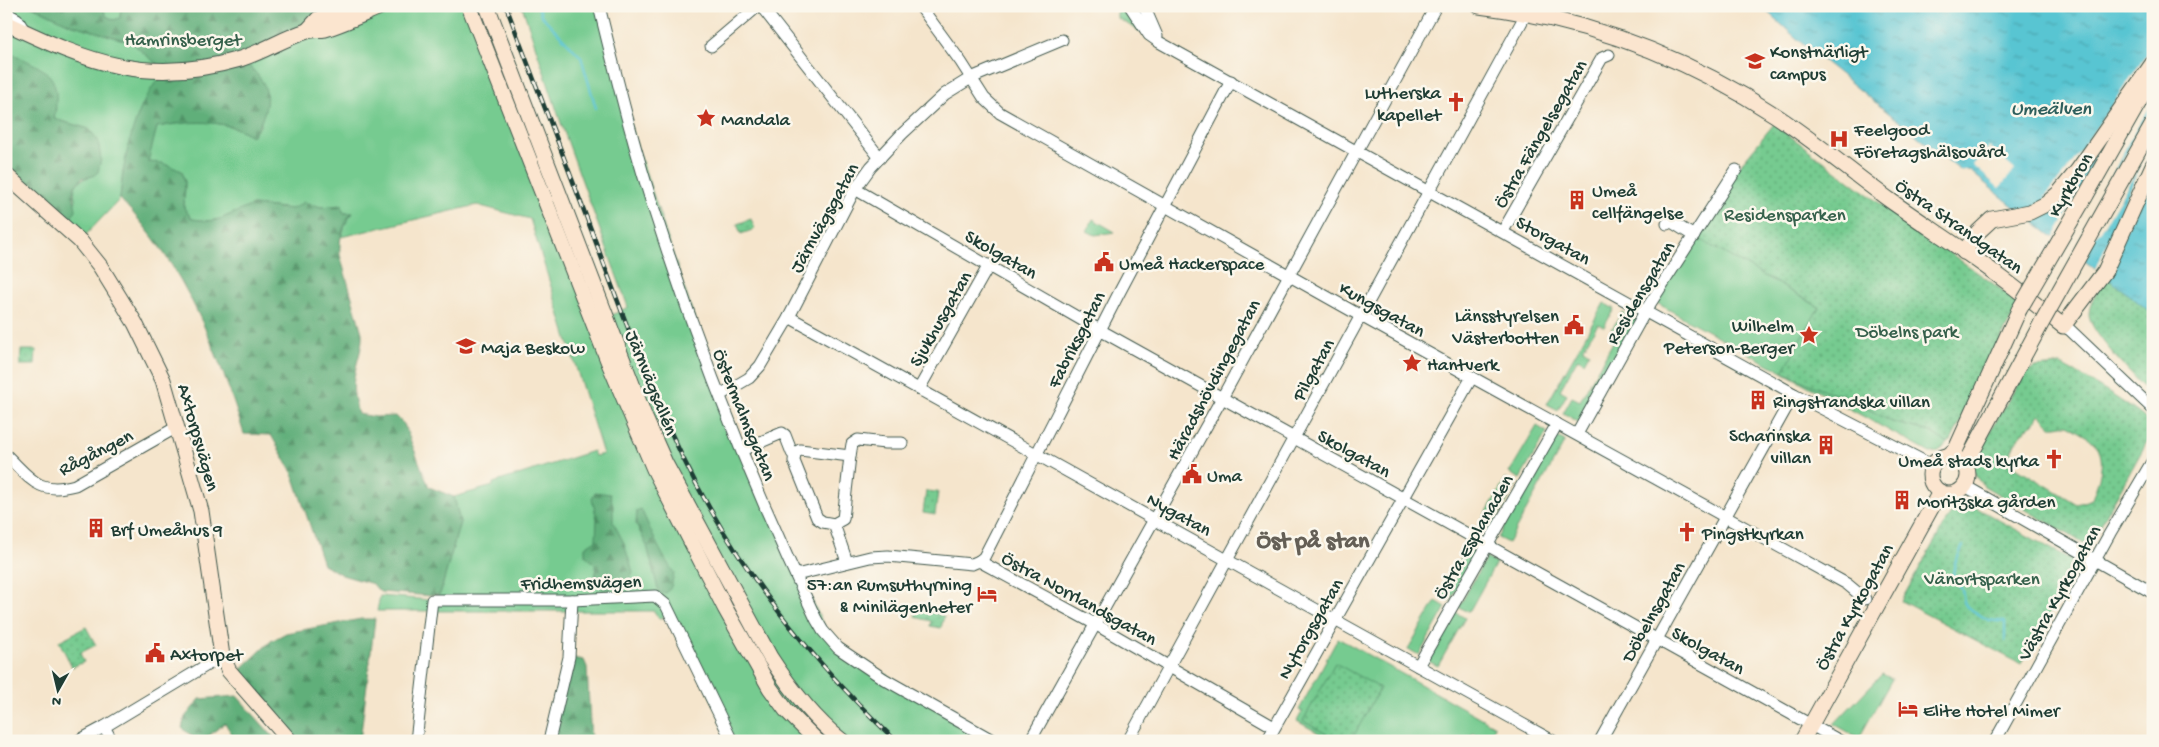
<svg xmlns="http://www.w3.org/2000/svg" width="2159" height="747" font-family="'Gochi Hand',sans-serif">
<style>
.grass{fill:#76cb90;stroke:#4a8462}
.forest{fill:url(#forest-firs);stroke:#407657}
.park{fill:url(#park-dots);stroke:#4a8462;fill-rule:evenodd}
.water{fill:url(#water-ripples);stroke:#3c8183}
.pier{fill:#f5e5cc}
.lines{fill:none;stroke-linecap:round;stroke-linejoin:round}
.stream{stroke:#59c5d2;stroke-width:2.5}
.street-casing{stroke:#3f564b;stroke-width:13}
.secondary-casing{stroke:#3f564b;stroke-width:17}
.street{stroke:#fff;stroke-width:11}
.secondary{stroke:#fbe5cf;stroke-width:15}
.rail-casing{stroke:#1f3d34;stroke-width:4.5}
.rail{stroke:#fbf7ec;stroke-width:2.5;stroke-dasharray:8;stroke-linecap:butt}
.secondary-bridge-casing{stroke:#3f564b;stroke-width:17;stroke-linecap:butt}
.secondary-bridge{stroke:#fbe5cf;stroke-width:15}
.labels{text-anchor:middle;stroke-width:5;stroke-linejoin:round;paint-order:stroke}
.park-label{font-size:19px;fill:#35604b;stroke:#fbf7ec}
.poi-label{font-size:19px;fill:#1f3d34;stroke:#fbf7ec;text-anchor:start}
.street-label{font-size:19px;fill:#1f3d34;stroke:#fbf7ec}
.water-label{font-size:20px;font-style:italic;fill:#2e5f5c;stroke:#fbf7ec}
.district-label{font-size:24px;font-weight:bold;fill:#645f56;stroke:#fbf7ec}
</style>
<defs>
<pattern id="forest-firs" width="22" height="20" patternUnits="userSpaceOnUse" patternTransform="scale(1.25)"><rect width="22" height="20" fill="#60af7a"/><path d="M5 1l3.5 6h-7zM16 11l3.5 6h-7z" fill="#4f9065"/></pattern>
<pattern id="park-dots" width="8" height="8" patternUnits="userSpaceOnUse" patternTransform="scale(1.25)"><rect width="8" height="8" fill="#76cb90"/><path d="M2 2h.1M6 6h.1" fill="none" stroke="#60a676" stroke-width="1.8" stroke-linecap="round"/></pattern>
<pattern id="water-ripples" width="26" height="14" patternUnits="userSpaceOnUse" patternTransform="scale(1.25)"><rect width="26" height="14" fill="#59c5d2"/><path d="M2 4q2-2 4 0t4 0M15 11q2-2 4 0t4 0" fill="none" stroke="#49a1ab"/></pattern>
</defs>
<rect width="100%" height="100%" fill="#fbf7ec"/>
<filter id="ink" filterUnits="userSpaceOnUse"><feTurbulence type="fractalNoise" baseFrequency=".02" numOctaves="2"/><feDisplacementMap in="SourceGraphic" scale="10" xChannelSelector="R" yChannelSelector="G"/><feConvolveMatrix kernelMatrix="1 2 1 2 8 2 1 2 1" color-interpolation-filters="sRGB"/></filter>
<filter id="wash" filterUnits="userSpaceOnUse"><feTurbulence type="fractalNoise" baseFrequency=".0096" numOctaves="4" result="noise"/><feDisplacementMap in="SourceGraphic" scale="20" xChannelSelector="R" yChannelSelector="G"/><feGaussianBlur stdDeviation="1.12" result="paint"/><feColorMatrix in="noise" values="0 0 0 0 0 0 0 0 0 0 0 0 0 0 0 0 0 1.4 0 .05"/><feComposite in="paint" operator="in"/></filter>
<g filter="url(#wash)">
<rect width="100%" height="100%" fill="#f5e5cc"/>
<g class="grass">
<path d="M6,6H32L70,24L131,42L165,71L140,111L123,171L120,199L80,241L60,224L76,201C71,186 78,179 93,176L89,129L54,119L56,108L11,53L6,50Z"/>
<path d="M102,6H121L120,18L114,20L106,16Z"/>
<path d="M344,6H469L594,324L628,307L562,126L522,6H599L624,107L720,395L830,640L994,741H732L670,613L659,619L654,611H377L380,596L432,600L440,594L460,522L454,497L493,486V483L593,451L595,456L603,454L530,219L477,205L341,237L347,220L353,213H343L342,205L321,207L304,203L292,209L253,205L220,219L208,221L192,219L184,208L185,182L147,163L157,127C189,121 223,118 252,136L260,126L265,106L242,58Z"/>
<path d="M1121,6H1124L1133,15L1143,33L1117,18V13Z"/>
<path d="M1093,219L1115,232L1095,235L1087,231Z"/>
<path d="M1694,236L1819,307L1784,372L1820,389L1843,395L1892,422L1931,432L1947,443L1939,452L1930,453L1653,301Z"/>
<path d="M1604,303L1614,309L1604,327L1598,324L1583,349L1589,353L1584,362L1578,358L1560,390L1567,394L1558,410L1547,404Z"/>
<path d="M1622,312L1637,321L1580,423L1563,413L1572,397L1580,401L1617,335L1611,331Z"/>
<path d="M1537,426L1547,432L1520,479L1509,473Z"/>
<path d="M1555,436L1565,441L1508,543L1498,538Z"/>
<path d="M1506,479L1516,485L1489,533L1478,527Z"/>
<path d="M1467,547L1477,553L1450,601L1439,595Z"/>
<path d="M1486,558L1496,563L1469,612L1459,607Z"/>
<path d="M1436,601L1446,607L1419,655L1408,649Z"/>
<path d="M1455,612L1465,618L1438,666L1428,661Z"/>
<path d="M1338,638L1495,726L1488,741L1473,733L1468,741H1333L1297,721L1302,712L1299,710Z"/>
<path d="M1882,674L1892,679L1859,738L1834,724Z"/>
</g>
<g class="forest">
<path d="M32,6H102L106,16L114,20L120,18L121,6H344L242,59C250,67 264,79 266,91C269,106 261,125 252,136C223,118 189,121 157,127L148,162L162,163L182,171L185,182L184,208L192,219L208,221L220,219L253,205L292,209L304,202L321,207L342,205L343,213H353C342,225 339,239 340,255L362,333C363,349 356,362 354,378C352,390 355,402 358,414L376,417L396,416L404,424L429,487L454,497L460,522L440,594L432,596L380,592L373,584L342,575L323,564L292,472L271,435L244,434C217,349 184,264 120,199C124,156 134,104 165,71L131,42L70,24Z"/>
<path d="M6,50C44,71 63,69 54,119L89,129L98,140L101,159L98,172L93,176L82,178L75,186L73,193L76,210L70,219L60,224L6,175Z"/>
<path d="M595,492L610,494L613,505V522L623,541L633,572L628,588L602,589L596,578L595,564L585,555V547L596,540L597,519L592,499Z"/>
<path d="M641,509C651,531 660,553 674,573L671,587L666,593H659L647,546L636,524L637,511Z"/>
<path d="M361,619H375L360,741H290L239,671L271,641L286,633Z"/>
<path d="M569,657L584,660L587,667L591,741H549Z"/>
<path d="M237,696L277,741H236L225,723L207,737L198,741L182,728L185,717L200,699Z"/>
</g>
<g class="park">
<path d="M1774,124L1878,202L2019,302L1951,441L1947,443L1931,432L1892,422L1843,395L1820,389L1783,372L1819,307L1694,236L1736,170Z"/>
<path d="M751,219L755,229L741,234L737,224Z"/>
<path d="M2107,277L2153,314V398C2140,383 2089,332 2089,315C2089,301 2099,289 2107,277Z"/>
<path d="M21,350H36L35,365H20Z"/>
<path d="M2061,365C2075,372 2141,411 2147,421C2150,428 2150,433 2148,440L2089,546L1984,486C1974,476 1970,469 1976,456L2024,373L2035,367ZM2039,414L2051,426C2056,427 2062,424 2066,425C2070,425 2076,430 2080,432C2111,449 2102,471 2092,499L2077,504L2014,466L2006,463L2015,443L2027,428L2034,424Z"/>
<path d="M926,491L938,492L935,515L923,513Z"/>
<path d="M1963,505L1975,507L2077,563L2021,664L1901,601L1946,521L1954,509Z"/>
<path d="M918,604L931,608L930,612L944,616L941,628L930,626L931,621L915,617Z"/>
<path d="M86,627L96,645L80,653L84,662L72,667L59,641Z"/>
<path d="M1335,663L1380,688L1351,741H1339L1303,721Z"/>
</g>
<path class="water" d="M1761,6H2153V314C2092,265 2029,221 1969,170L1961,171L1805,46Z"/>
<g class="pier">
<path d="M2153,45V102L2129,141L2102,196L2153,106V166L2105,279L2095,271L2142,162L2101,231L2072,256L2052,241L2108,137L2055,200L2045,197L2066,172Z"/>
<path d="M1989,147L2015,170L1999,188L1973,165Z"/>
</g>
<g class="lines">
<g class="stream">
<path d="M538,6L541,15L581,57L596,108"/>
<path d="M1963,546L1955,563L1953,574L1962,590L1964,602L1967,607L1988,620L2005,622V641"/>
</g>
</g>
</g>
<g filter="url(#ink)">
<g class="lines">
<defs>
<g id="street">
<path d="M599,6C617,80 635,153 659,225C702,359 755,491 816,619L823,631L838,648L884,679L994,741"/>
<path d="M761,6L880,158"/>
<path d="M920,6L961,62L984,98L1000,113L1361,316L1847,584L1865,599"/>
<path d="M1130,6L1149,35L1159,42L1794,394L1933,466"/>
<path d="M1144,6L1157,36"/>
<path d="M6,13L17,19L25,32"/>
<path d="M711,46L758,6"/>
<path d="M855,189L1089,324L1840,741"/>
<path d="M1667,224L1670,221L1694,236"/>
<path d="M1503,231L1602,58L1609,55"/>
<path d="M789,317L1553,741"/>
<path d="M2063,326L2070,330L2153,409"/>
<path d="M919,389L989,265"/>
<path d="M720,395L749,378L760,366L789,317L855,189L871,167L902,134L945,94L971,78L1062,40"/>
<path d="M1577,434L1646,310L1736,170"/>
<path d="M742,450L782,433L785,435L792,453H795"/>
<path d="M6,455C31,479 38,495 75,485L177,427"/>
<path d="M850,456L852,444L858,440L885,443H902"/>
<path d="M1965,486L2153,593"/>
<path d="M834,524L823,522L817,518L794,461L795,453L800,450L850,456L843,519L834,524L847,562"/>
<path d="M979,561L984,557L1118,295L1231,81"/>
<path d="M796,575L870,557L888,556L972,564L979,561L1095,624L1274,727"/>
<path d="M1418,666L1557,424"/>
<path d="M104,727L112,741"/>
<path d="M78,741L104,727L222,656"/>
<path d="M416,741L432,600H572L655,596L666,605L732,741"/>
<path d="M549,741L569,657L572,600"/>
<path d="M1030,741L1222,398L1436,6"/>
<path d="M1128,741L1526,14"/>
<path d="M1267,741L1472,377"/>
<path d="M1600,741L1794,394"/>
<path d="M1995,741L2110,533L2153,460"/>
</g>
<g id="secondary">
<path d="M469,6L609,363L654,469L725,608L770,688L786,710L817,741"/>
<path d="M487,6L645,418L665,463L770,657C790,688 813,718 842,741"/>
<path d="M1479,6C1585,19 1686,57 1775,115C1815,141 1852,173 1891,201C1928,227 1967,252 2003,279C2023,294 2043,310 2063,326L2105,271L2153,165"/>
<path d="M6,23C90,63 147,86 240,59C263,52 284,38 307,31C313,29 319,30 325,29C345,23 363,14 382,6"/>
<path d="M308,30L318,19L349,6"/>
<path d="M6,175L80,241L100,266L135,323L163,380L201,511L222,656L229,671L290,741"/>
<path d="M2085,197L2153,77"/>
<path d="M1964,252L1978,232L1992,219L2030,212L2046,204L2059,193L2078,170L2153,63"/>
<path d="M1948,456L1956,449L2019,310"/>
<circle cx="1949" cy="475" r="19"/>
<path d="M1966,467L1969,458L2042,322"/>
<path d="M1802,741L1940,492"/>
</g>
</defs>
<use href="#street" class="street-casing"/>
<use href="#secondary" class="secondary-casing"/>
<use href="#street" class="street"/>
<use href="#secondary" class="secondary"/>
<defs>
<path id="rail" d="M506,6C538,91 571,175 602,259C634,344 664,429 709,507C759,595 823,672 896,741"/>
</defs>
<use href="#rail" class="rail-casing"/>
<use href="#rail" class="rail"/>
<defs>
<g id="secondary-bridge">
<path d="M2019,310L2085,197"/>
<path d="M2042,322L2153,124"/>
</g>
</defs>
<use href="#secondary-bridge" class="secondary-bridge-casing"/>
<use href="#secondary-bridge" class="secondary-bridge"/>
</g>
</g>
<defs>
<symbol id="university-bare" viewBox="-9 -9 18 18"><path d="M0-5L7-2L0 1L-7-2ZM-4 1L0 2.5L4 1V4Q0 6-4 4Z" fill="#c8321e" stroke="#fbf7ec" stroke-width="2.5" paint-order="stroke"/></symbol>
<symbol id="church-bare" viewBox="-9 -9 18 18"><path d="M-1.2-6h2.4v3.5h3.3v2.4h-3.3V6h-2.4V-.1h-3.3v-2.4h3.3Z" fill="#c8321e" stroke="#fbf7ec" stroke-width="2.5" paint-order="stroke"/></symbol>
<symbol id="sight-bare" viewBox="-9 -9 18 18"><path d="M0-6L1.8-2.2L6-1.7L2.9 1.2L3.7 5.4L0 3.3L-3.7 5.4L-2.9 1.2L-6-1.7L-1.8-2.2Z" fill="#c8321e" stroke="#fbf7ec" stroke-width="2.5" paint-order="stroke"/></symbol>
<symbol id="hospital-bare" viewBox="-9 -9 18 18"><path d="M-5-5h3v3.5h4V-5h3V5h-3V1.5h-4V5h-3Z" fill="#c8321e" stroke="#fbf7ec" stroke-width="2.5" paint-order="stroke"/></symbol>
<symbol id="building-bare" viewBox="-9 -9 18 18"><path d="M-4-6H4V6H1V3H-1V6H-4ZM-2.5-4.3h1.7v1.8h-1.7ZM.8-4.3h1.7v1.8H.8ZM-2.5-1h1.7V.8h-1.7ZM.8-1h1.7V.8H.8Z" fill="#c8321e" stroke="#fbf7ec" stroke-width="2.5" paint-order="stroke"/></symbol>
<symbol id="civic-bare" viewBox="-9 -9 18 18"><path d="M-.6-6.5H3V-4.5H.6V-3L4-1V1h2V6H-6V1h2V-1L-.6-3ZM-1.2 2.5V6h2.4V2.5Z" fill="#c8321e" stroke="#fbf7ec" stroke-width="2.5" paint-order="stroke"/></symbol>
<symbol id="school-bare" viewBox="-9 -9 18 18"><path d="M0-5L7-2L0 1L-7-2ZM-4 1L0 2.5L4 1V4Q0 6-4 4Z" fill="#c8321e" stroke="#fbf7ec" stroke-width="2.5" paint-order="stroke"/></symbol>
<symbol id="hotel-bare" viewBox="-9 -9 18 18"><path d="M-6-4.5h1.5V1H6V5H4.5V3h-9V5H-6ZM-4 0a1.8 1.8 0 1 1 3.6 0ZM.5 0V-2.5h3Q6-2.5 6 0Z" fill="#c8321e" stroke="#fbf7ec" stroke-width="2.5" paint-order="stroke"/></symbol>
</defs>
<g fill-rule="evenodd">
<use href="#university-bare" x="1741" y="47" width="28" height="28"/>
<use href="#church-bare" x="1442" y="88" width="28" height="28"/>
<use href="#sight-bare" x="692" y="104" width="28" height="28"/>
<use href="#hospital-bare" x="1825" y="125" width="28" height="28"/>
<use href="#building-bare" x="1563" y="186" width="28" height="28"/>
<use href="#civic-bare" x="1090" y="248" width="28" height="28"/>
<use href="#civic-bare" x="1560" y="311" width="28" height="28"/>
<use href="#sight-bare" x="1795" y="321" width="28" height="28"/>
<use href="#school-bare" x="452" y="332" width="28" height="28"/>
<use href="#sight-bare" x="1398" y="349" width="28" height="28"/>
<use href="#building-bare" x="1744" y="386" width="28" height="28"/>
<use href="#building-bare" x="1812" y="431" width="28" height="28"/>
<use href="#church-bare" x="2040" y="445" width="28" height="28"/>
<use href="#civic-bare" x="1178" y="460" width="28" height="28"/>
<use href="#building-bare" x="1888" y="486" width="28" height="28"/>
<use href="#building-bare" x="82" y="514" width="28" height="28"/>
<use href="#church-bare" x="1673" y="518" width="28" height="28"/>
<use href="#hotel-bare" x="973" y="580" width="28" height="28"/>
<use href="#civic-bare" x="141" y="639" width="28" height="28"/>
<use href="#hotel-bare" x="1894" y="695" width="28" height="28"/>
</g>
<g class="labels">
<g class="park-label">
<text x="183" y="45">Hamrinsberget</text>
<text x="1785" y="220">Residensparken</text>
<text x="1907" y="337">Döbelns park</text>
<text x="1982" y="584">Vänortsparken</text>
</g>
<g class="poi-label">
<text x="1770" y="57">Konstnärligt<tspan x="1770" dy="22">campus</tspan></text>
<text x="1441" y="98" text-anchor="end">Lutherska<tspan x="1441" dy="22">kapellet</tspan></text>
<text x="721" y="125">Mandala</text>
<text x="1854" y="135">Feelgood<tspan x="1854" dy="22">Företagshälsovård</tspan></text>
<text x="1592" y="196">Umeå<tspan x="1592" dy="22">cellfängelse</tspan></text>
<text x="1119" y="269">Umeå Hackerspace</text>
<text x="1559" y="321" text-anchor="end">Länsstyrelsen<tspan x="1559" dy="22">Västerbotten</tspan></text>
<text x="1794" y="331" text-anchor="end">Wilhelm<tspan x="1794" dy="22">Peterson-Berger</tspan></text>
<text x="481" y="353">Maja Beskow</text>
<text x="1427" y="370">Hantverk</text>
<text x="1773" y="407">Ringstrandska villan</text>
<text x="1811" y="441" text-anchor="end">Scharinska<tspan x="1811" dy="22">villan</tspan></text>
<text x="2039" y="466" text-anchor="end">Umeå stads kyrka</text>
<text x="1207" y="481">Uma</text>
<text x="1917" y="507">Moritzska gården</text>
<text x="111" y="535">Brf Umeåhus 9</text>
<text x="1702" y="539">Pingstkyrkan</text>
<text x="972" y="590" text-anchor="end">57:an Rumsuthyrning<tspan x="972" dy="22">&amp; Minilägenheter</tspan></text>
<text x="170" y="660">Axtorpet</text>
<text x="1923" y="716">Elite Hotel Mimer</text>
</g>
<g class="street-label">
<text transform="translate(1539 133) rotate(-60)" y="7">Östra Fängelsegatan</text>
<text transform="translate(2069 184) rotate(-60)" y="7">Kyrkbron</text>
<text transform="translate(823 217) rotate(-61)" y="7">Järnvägsgatan</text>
<text transform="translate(1960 225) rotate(35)" y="7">Östra Strandgatan</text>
<text transform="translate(1554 239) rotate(29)" y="7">Storgatan</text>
<text transform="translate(1002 253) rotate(30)" y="7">Skolgatan</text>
<text transform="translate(1639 292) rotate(-59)" y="7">Residensgatan</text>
<text transform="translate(1383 308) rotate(29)" y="7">Kungsgatan</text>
<text transform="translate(939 318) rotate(-60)" y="7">Sjukhusgatan</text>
<text transform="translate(1075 339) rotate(-63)" y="7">Fabriksgatan</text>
<text transform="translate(1312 369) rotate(-61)" y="7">Pilgatan</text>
<text transform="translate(1212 379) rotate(-62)" y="7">Häradshövdingegatan</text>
<text transform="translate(653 382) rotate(68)" y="7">Järnvägsallén</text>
<text transform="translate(746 414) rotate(68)" y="7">Östermalmsgatan</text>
<text transform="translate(200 437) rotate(74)" y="7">Axtorpsvägen</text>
<text transform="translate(95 451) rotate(-27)" y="7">Rågången</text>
<text transform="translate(1355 452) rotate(29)" y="7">Skolgatan</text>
<text transform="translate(1180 513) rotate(29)" y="7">Nygatan</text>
<text transform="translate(1472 536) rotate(-60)" y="7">Östra Esplanaden</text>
<text transform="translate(581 581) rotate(-1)" y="7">Fridhemsvägen</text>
<text transform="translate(2058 592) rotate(-61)" y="7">Västra Kyrkogatan</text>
<text transform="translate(1080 597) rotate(29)" y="7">Östra Norrlandsgatan</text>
<text transform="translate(1853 606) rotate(-61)" y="7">Östra Kyrkogatan</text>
<text transform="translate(1652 611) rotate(-61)" y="7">Döbelnsgatan</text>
<text transform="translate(1309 628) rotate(-60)" y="7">Nytorgsgatan</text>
<text transform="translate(1709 649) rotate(29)" y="7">Skolgatan</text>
</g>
<g class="water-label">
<text x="2051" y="114">Umeälven</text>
</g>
<g class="district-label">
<text x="1313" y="547">Öst på stan</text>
</g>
</g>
<rect width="2159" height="747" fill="none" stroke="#fbf7ec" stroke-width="25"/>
<g transform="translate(58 690) rotate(188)" stroke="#fbf7ec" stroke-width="4" paint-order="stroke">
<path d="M0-4L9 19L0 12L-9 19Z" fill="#1f3d34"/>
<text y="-8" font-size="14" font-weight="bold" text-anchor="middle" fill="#1f3d34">N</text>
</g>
</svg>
